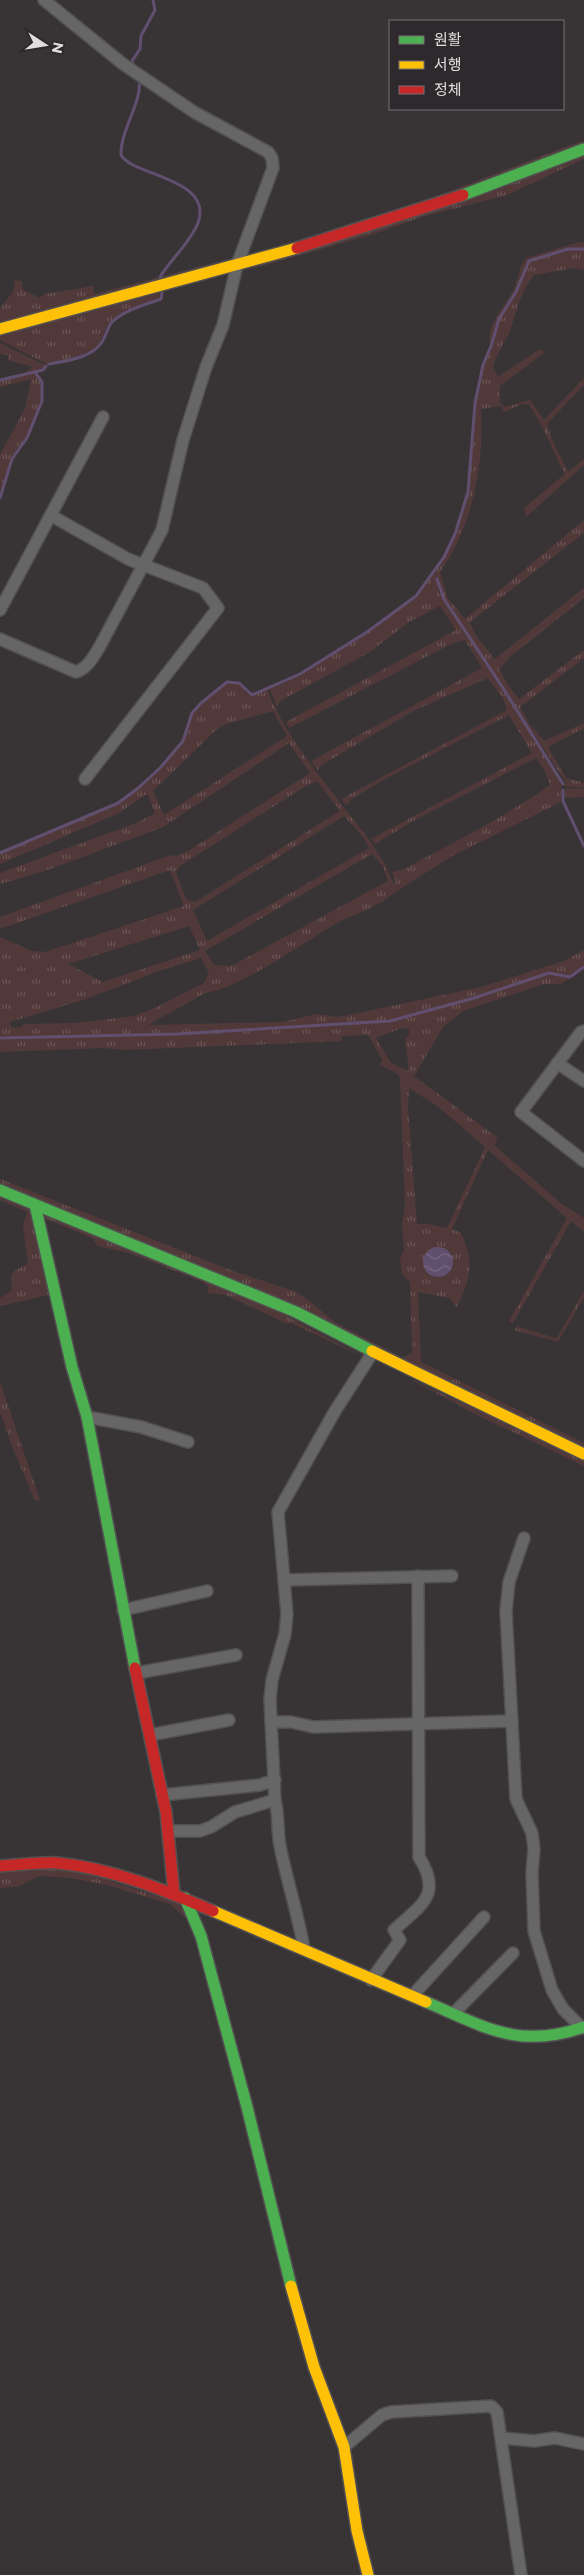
<svg xmlns="http://www.w3.org/2000/svg" width="584" height="2575" font-family="Montserrat,'Noto Sans KR',sans-serif">
<style>
.grass{fill:url(#grass-tufts);fill-rule:evenodd}
.water{fill:url(#water-waves)}
.lines{fill:none;stroke-linecap:round;stroke-linejoin:round}
.stream{stroke:#614f70;stroke-width:3}
.street-casing{stroke:#525051;stroke-width:14}
.fast-casing{stroke:#525051;stroke-width:14}
.slow-casing{stroke:#525051;stroke-width:14}
.jam-casing{stroke:#525051;stroke-width:14}
.street{stroke:#676666;stroke-width:11}
.fast{stroke:#4caf50;stroke-width:11}
.slow{stroke:#ffc107;stroke-width:11}
.jam{stroke:#c62828;stroke-width:11}
</style>
<defs>
<pattern id="grass-tufts" width="24" height="20" patternUnits="userSpaceOnUse" patternTransform="scale(1.25)"><rect width="24" height="20" fill="#523939"/><path d="M3 7l-1-3M5 7V3M7 7l1-3M15 17l-1-3M17 17v-4M19 17l1-3" fill="none" stroke="#6b5555"/></pattern>
<pattern id="water-waves" width="16" height="10" patternUnits="userSpaceOnUse" patternTransform="scale(1.25)"><rect width="16" height="10" fill="#614f70"/><path d="M0 5q4-4 8 0t8 0" fill="none" stroke="#776884"/></pattern>
</defs>
<rect width="100%" height="100%" fill="#383436"/>
<g class="grass">
<path d="M581,141L583,146L419,203Z"/>
<path d="M584,154V159L507,195L422,217L374,234L244,271Z"/>
<path d="M579,242L584,243V248L568,249L529,260L516,292L498,319L491,346C484,325 508,304 515,287C519,277 519,266 526,258Z"/>
<path d="M579,248L584,249V270L574,268L534,275C522,289 517,308 512,325C508,340 496,352 493,368L498,377L540,349L545,352L500,386V403L505,407L530,400L544,420L584,378V385L547,424L552,440L568,472L584,459V465L526,517L524,508L565,474C553,451 544,427 529,404H522L504,412L501,406L481,409C484,466 473,525 440,572L447,597L465,619L584,520V533L470,622L475,634L495,659L584,588V598L511,656L499,669L508,685L519,699L584,650V658L520,707L529,723L544,741L584,723V728L548,747L566,778L584,783V788L564,786L565,781L444,598L437,578L439,592L562,782V787L546,794L561,788V802L452,856L392,894C378,908 358,912 341,921C306,940 242,988 205,993L148,1025L283,1022L316,1014L339,1017L481,987L564,961L584,950V966L570,976L549,973L474,998L390,1021L177,1034L0,1037V937L32,951L45,952L184,906L170,870L0,929V917L171,855L176,856L188,851L310,773L289,743L163,827L45,871L0,884V873L136,823L155,813L148,795H145L119,813L0,864V854L118,803L137,789L160,769L183,741L192,714L201,703L227,683H239L246,693L252,695L267,689C285,736 318,773 348,813C365,834 384,857 393,883L388,888L402,877L395,882L392,872L402,870C452,843 504,818 550,785L545,771L536,758L415,820L375,844L371,839L532,753L509,715L394,774L353,798L346,805L341,799L507,710L503,698L488,678L415,710L320,766L318,770L311,761L482,668L465,640L455,642L289,728L286,722L456,630L440,606L409,622L370,652L282,700L277,706L269,688L280,685L300,675L367,632L416,597L444,557L456,534L469,493L476,403L483,365L491,347L499,320L516,292L529,261ZM273,711L287,736L164,815L153,791L216,730L226,724ZM317,781L340,811L195,902L186,899L176,872L180,866L304,787ZM344,816L364,838L369,848L207,941L193,910ZM372,854L383,866L388,881L231,966L214,965L205,951ZM189,926L200,950L103,982L68,964ZM201,958L209,973L204,983L155,1008L135,1016L76,1023L24,1024L20,1028H29L11,1027L10,1022L86,999L159,971Z"/>
<path d="M237,257L235,262L0,325V308L13,292L15,280L22,281L23,290L40,298L44,294L93,286L94,294Z"/>
<path d="M161,293L159,299C142,305 118,311 107,326C103,333 102,342 96,347C84,357 62,360 47,364L0,340V332Z"/>
<path d="M0,343L45,365L41,369L19,376L33,367L8,360L9,355L0,354Z"/>
<path d="M34,373L41,377L42,382V401L27,438L12,459L0,496V454L25,409L31,379L0,387V381Z"/>
<path d="M565,788L584,789V797L565,798Z"/>
<path d="M549,974L570,978L561,984H544L463,1011L443,1027L414,1076L498,1138L494,1145L562,1204L584,1218V1232L571,1221L513,1323L509,1321L567,1218L488,1150L452,1229L461,1233C475,1262 470,1280 457,1307L449,1298L418,1292L421,1362L584,1443V1451L0,1184V1179L233,1271L294,1291L307,1299L336,1323L403,1358L412,1353L410,1282L402,1274L400,1258L404,1250L402,1224L405,1204L400,1078L398,1074L379,1064L383,1061L368,1035L342,1036V1041L124,1050L103,1048L0,1052V1039L177,1035L390,1022L474,999ZM402,1028L409,1029V1035L405,1039L409,1071L391,1063L376,1038ZM409,1088L440,1108L485,1147L447,1228L427,1224H417L408,1107Z"/>
<path d="M0,1194L34,1209L53,1294L0,1306V1298L12,1290C10,1271 10,1272 28,1264L23,1226L27,1212L0,1200Z"/>
<path d="M39,1212L252,1298L366,1358L291,1323L288,1324L226,1295L208,1293V1286L201,1281L129,1253L98,1246L92,1238L39,1216Z"/>
<path d="M584,1291V1297L558,1342L514,1330L517,1326L555,1338L558,1336Z"/>
<path d="M408,1378L584,1458V1466L477,1415Z"/>
<path d="M0,1382L35,1485L40,1500L35,1501L11,1444L0,1411Z"/>
<path d="M71,1868L178,1903L186,1914L185,1918L170,1904L107,1885L71,1878L39,1876L20,1886L0,1888V1869Z"/>
</g>
<circle class="water" cx="438" cy="1262" r="15"/>
<g class="lines">
<g class="stream">
<path d="M134,66L132,61L140,49L141,36L155,10L153,0"/>
<path d="M139,79C143,102 120,130 121,155C132,176 214,178 198,223C190,243 171,259 160,277"/>
<path d="M49,364C66,361 92,358 102,342C106,336 107,328 112,322C125,310 144,305 161,299L162,292"/>
<path d="M0,380L43,370L46,366"/>
<path d="M0,498L12,459L27,438L42,401V382L35,372"/>
<path d="M437,579L444,599L501,685L563,784"/>
<path d="M563,790V801L584,846"/>
<path d="M0,853L118,803L137,789L160,768L183,741L192,713L201,703L227,682L239,683L252,695L300,674L367,632L416,596L444,557L455,534L468,492L475,403L483,365L491,346L499,319L516,292L529,261L568,249H584"/>
<path d="M0,1038L177,1034L390,1021L474,998L549,973L570,977L584,967"/>
</g>
<defs>
<g id="street">
<path d="M52,516L128,559L203,588L218,608L85,779"/>
<path d="M0,610L103,417"/>
<path d="M0,639L76,672C88,668 94,656 100,646L162,530L183,440L206,367L223,325L237,265L273,168L272,158L268,152L194,112L123,64L44,0"/>
<path d="M584,1031L581,1032L521,1112L584,1161"/>
<path d="M557,1063L584,1081"/>
<path d="M87,1417L141,1427L188,1442"/>
<path d="M524,1538L509,1582L506,1611L516,1799L532,1833L534,1849L532,1873L534,1931L552,1990L563,2009L582,2028"/>
<path d="M284,1580L452,1576"/>
<path d="M123,1610L207,1591"/>
<path d="M137,1673L236,1655"/>
<path d="M271,1722H291L313,1727L512,1721"/>
<path d="M150,1735L229,1720"/>
<path d="M162,1795L260,1785L275,1780"/>
<path d="M169,1831H200L211,1827L235,1812L275,1800"/>
<path d="M304,1949C298,1914 287,1881 280,1846C277,1830 279,1815 275,1800L270,1700L272,1680L285,1634L287,1614L278,1512L335,1411L373,1352"/>
<path d="M371,1980L400,1940L394,1930C421,1905 443,1895 419,1857L418,1576"/>
<path d="M412,1996L484,1917"/>
<path d="M454,2013L513,1953"/>
<path d="M502,2438L534,2441L555,2438L584,2444"/>
<path d="M344,2447L382,2415L391,2412L491,2406L497,2412L521,2575"/>
</g>
<g id="fast">
<path d="M463,195L584,149"/>
<path d="M0,1190L296,1312L372,1351"/>
<path d="M35,1205L72,1367L87,1417L135,1668"/>
<path d="M185,1898L201,1936L247,2107L291,2286"/>
<path d="M426,2002C485,2027 519,2050 584,2027"/>
</g>
<g id="slow">
<path d="M0,329L297,248"/>
<path d="M372,1351L584,1454"/>
<path d="M213,1911L426,2002"/>
<path d="M291,2286L314,2367L344,2447L357,2531L368,2575"/>
</g>
<g id="jam">
<path d="M297,248L463,195"/>
<path d="M135,1668L166,1812L174,1894"/>
<path d="M0,1866C19,1865 39,1862 57,1863C111,1868 164,1890 213,1911"/>
</g>
</defs>
<use href="#street" class="street-casing"/>
<use href="#fast" class="fast-casing"/>
<use href="#slow" class="slow-casing"/>
<use href="#jam" class="jam-casing"/>
<use href="#street" class="street"/>
<use href="#fast" class="fast"/>
<use href="#slow" class="slow"/>
<use href="#jam" class="jam"/>
</g>
<rect x="389" y="20" width="175" height="90" fill="#2e292c" stroke="#767174"/>
<rect x="399" y="36" width="25" height="8" fill="#4caf50" stroke="#767174"/>
<text x="434" y="45" font-size="15" fill="#e1dddf">원활</text>
<rect x="399" y="61" width="25" height="8" fill="#ffc107" stroke="#767174"/>
<text x="434" y="70" font-size="15" fill="#e1dddf">서행</text>
<rect x="399" y="86" width="25" height="8" fill="#c62828" stroke="#767174"/>
<text x="434" y="95" font-size="15" fill="#e1dddf">정체</text>
<g transform="translate(45 45) rotate(102)" stroke="#2e292c" stroke-width="4" paint-order="stroke">
<path d="M0-4L9 19L0 12L-9 19Z" fill="#e1dddf"/>
<text y="-8" font-size="14" font-weight="bold" text-anchor="middle" fill="#e1dddf">N</text>
</g>
</svg>
